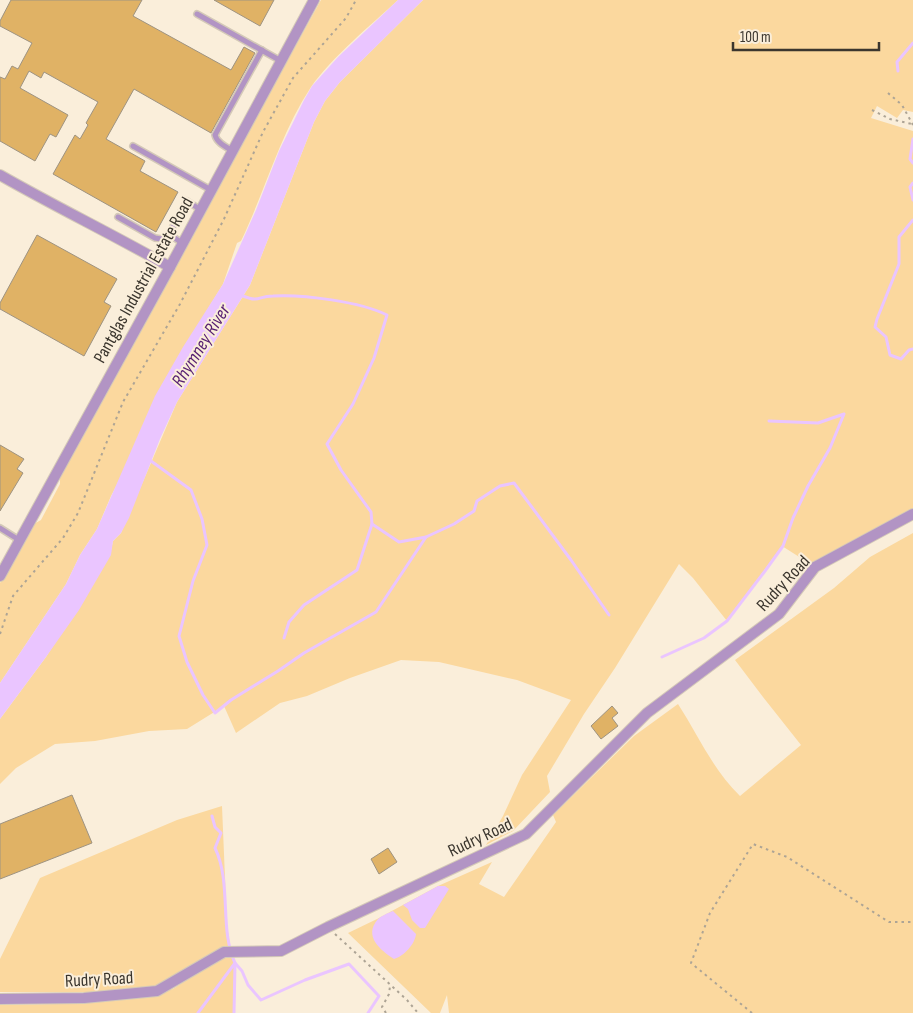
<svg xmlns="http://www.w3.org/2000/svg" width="913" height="1013" font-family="'Sofia Sans Condensed',sans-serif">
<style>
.green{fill:#fbd89e}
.water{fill:#eac5ff}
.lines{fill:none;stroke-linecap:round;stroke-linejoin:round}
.stream{stroke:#eac5ff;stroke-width:3}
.building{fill:#e0b265;stroke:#9e9381}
.lane-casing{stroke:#d4c9b8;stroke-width:8}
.street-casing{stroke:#d4c9b8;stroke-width:12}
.path{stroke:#ada495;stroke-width:2;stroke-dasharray:2.5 4;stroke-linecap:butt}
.lane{stroke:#b294c4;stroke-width:5}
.street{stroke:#b294c4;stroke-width:10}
.labels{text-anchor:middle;stroke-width:4;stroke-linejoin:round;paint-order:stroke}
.street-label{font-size:18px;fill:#3b362e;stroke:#faeeda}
.water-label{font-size:19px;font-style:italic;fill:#561e71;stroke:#faeeda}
</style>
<rect width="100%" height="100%" fill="#faeeda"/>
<g class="green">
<path d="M321,0H398C371,25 332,57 311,87C280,134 265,191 241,241L237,243L223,284L206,312L111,496L97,529L80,555L66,584L0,683V583L32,525L41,520L60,484V472Z"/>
<path d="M423,0H913V112L903,110L897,118L877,106L871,118L913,131V514L815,567L782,546L727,621L693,578L679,564L615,668L584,714L547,776L550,792L513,831L486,845L503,816L522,775L571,700L517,680L439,662L401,660L350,678L307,696L280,703L236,733L224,706L187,729L149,731L95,741L55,744L16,768L0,784V719L46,657L110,555L113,541L121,533L177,402L250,285L314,122L325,101L340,82Z"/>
<path d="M913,533V1013H449L447,995L440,1013H431L348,933L377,919L438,886L492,862L479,884L504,897L556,822L553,815L634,736L678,704C698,735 713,770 740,796L801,745L763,697L735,660L834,588L870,557Z"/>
<path d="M222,806L227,926L230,945L160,985L146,988L92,992H0V959L40,878L177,820Z"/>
<path d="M232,956L235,963L234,1013H0V1005L56,1004L133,999L173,989L218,959Z"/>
</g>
<g class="water">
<path d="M398,0H423L340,82L325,101L314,122L250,285L177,402L160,439L129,518L121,533L113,541L111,555L79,610L46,657L0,719V683L66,584L80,555L97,529L155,396L183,347L223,284L256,210L279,151L304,100L312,86L338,57Z"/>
<path d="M438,886H445L449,889L425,928H420L412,920L408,909L403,905Z"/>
<path d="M393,911L416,934C415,944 404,956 394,959C380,950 363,936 378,919C381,916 388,913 393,911Z"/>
</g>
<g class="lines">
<g class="stream">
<path d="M898,71L897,62L913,43"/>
<path d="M913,139L910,159L913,163"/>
<path d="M913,183L910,187L913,200"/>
<path d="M913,220L899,237V264L877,319L875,327L886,337L890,355L901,359L909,350L913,349"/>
<path d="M151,461L191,490L202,519L207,545L193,581L179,636L187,662L203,695L215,713L231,700L278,671L304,653L376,612L426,537L399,542L372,524L371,512L341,470L327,444L353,404L374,358L387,315C361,302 303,294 273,296C257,296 261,303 243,296"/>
<path d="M426,537L454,524L474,511L477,501L500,486L514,483L571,560L609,615"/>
<path d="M284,638L289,622L304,605L357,570L372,524"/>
<path d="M662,657L704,638L727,621L765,571L783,546L793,518L808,486L830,448L844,414L818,423L769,421"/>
<path d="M235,963L242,971L248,985L261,1000L305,980L349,964L379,996L368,1013"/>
<path d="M198,1013L235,963C219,929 232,883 215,848L221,833L215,827L212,816"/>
<path d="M234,1013L235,964"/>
</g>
</g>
<g class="building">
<path d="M11,0H142L133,16L231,70L244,47L255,53L211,133L134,89L106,139L145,161L140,171L178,192L156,232L53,174L75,135L80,139L88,125L86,123L98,102L44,72L41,78L29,71L20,88L68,115L56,137L50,134L35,161L0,141V77L5,79L12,66L18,69L32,43L0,26V21Z"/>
<path d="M214,0H274L260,26Z"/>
<path d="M37,235L117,279L104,302L111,306L84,356L0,309V303Z"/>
<path d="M0,445L24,459L17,469L23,473L0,511Z"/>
<path d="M612,706L618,713L612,718L618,726L601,739L591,726Z"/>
<path d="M72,795L92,843L0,879V824Z"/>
<path d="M388,848L397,862L379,874L371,859Z"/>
</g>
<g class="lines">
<defs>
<g id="lane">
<path d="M197,14L281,61"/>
<path d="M133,146L211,190"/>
<path d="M233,151C226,147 217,143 215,135L262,50"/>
<path d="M118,217L155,238L161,239L169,234L182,243"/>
<path d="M169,234L187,201L201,210"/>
<path d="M0,528L19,540"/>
</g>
<g id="street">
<path d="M0,175C56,207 114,235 170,267"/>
<path d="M0,576L170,267L314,0"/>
<path d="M0,999L84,998L157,991L224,952L281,951L328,927L526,834L647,713L779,614L815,567L913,514"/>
</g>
</defs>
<use href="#lane" class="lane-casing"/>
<use href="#street" class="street-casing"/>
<g class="path">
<path d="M888,93L902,105L913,125"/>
<path d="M872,110L890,119L912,124"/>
<path d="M0,634L13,596L63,538L78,513L123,402L180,304L224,219L263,132L293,78L346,18L356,0"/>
<path d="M335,934L407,1000L418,1013"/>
<path d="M386,1013L382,1007L389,994L390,986"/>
<path d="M752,1013L691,963L710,913L753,844L787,857L889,922H913"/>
</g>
<use href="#lane" class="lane"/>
<use href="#street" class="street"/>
</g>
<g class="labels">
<g class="street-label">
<text transform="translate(143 280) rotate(-61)" y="6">Pantglas Industrial Estate Road</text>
<text transform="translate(783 583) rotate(-47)" y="6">Rudry Road</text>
<text transform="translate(480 837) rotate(-25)" y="6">Rudry Road</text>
<text transform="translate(99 979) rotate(-3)" y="6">Rudry Road</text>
</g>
<g class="water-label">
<text transform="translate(200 345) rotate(-58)" y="7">Rhymney River</text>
</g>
</g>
<path d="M733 42v8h146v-8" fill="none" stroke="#3b362e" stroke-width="2.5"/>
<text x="740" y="42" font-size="15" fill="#3b362e" stroke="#faeeda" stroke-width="4" paint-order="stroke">100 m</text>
</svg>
